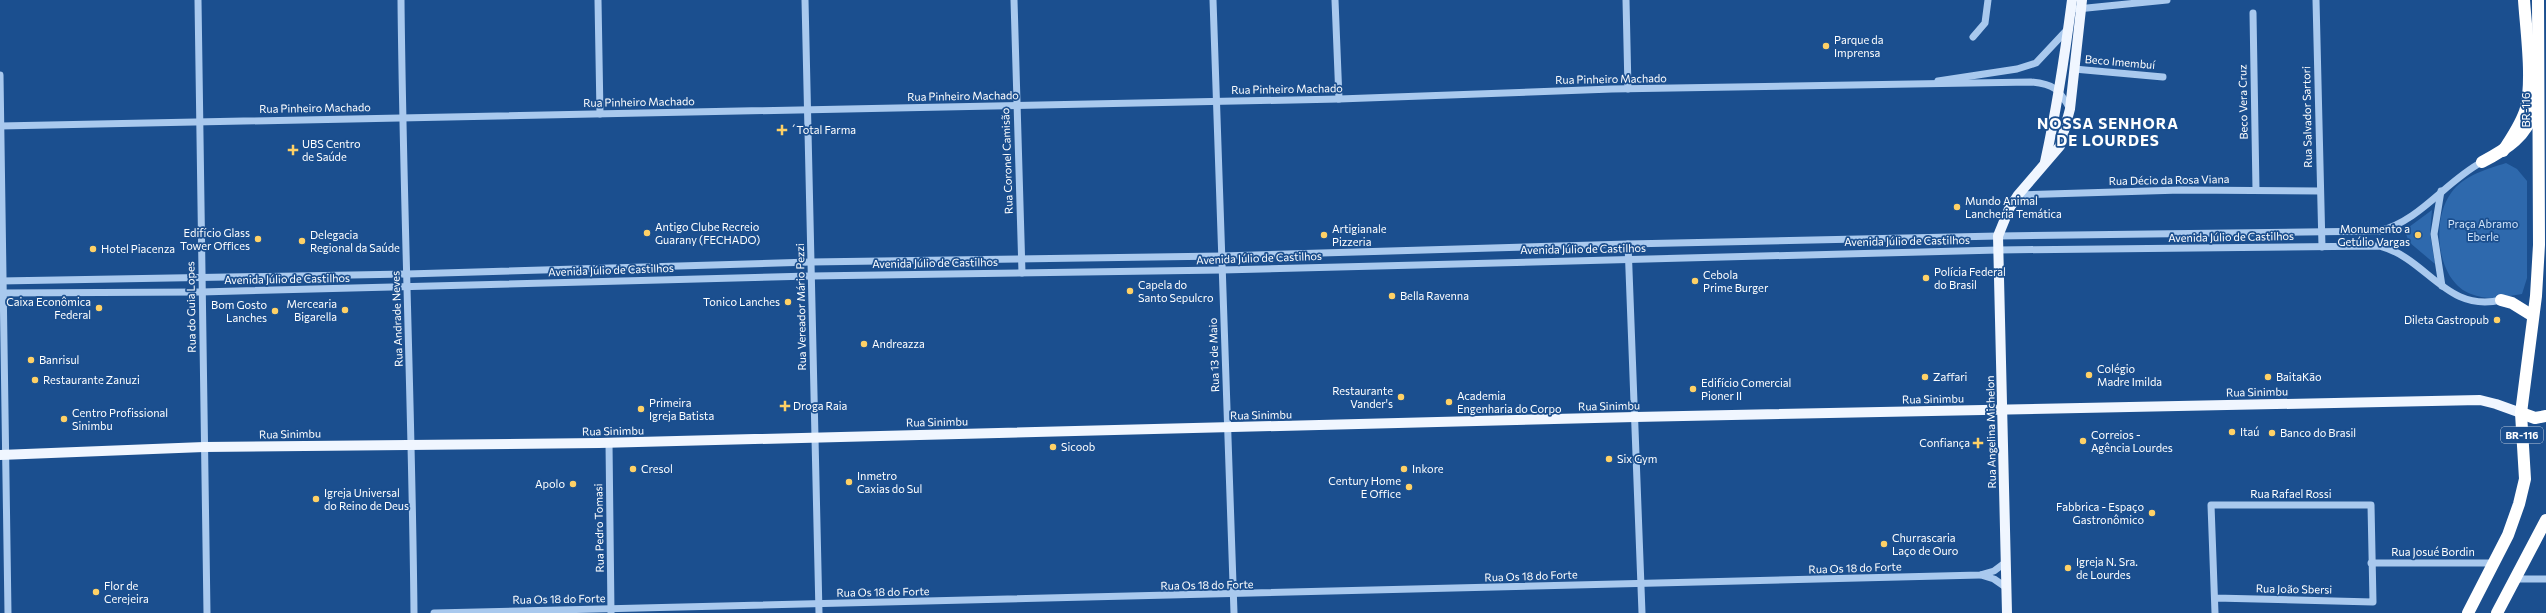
<svg xmlns="http://www.w3.org/2000/svg" width="2546" height="613" font-family="Commissioner,sans-serif">
<style>
.green{fill:#2e69ad}
.lines{fill:none;stroke-linecap:round;stroke-linejoin:round}
.minor{stroke:#a9c9ee;stroke-width:7}
.major{stroke:#f0f6ff;stroke-width:10}
.highway{stroke:#fff;stroke-width:12}
.poi-dot{fill:#ffd166;stroke:#1b4f8f;stroke-width:1.5}
.labels{text-anchor:middle;stroke-width:3.5;stroke-linejoin:round;paint-order:stroke}
.shield{fill:#1b4f8f;stroke:#bbcadd;stroke-width:1}
.shield-label{font-size:10px;font-weight:bold;fill:#fff}
.poi-label{font-size:11px;fill:#fff;stroke:#1b4f8f;text-anchor:start}
.street-label{font-size:11px;fill:#fff;stroke:#1b4f8f}
.park-label{font-size:11px;fill:#cfe3fa;stroke:#1b4f8f}
.district-label{font-size:15px;font-weight:bold;letter-spacing:1px;fill:#fff;stroke:#1b4f8f}
</style>
<rect width="100%" height="100%" fill="#1b4f8f"/>
<g class="green">
<path d="M2506,163L2517,169L2527,181V278L2522,294C2504,297 2488,301 2471,294C2436,281 2431,220 2451,193C2464,175 2487,169 2506,163Z"/>
<path d="M2432,210L2430,234L2435,264L2409,242L2406,234L2409,227Z"/>
</g>
<g class="lines">
<g class="minor">
<path d="M198,0L207,613"/>
<path d="M401,0C403,204 412,409 414,613"/>
<path d="M598,0L600,114"/>
<path d="M805,0L819,613"/>
<path d="M1014,0L1022,273"/>
<path d="M1213,0L1234,613"/>
<path d="M1335,0L1339,99"/>
<path d="M1626,0L1628,89"/>
<path d="M2316,0L2322,247"/>
<path d="M2077,9L2167,0"/>
<path d="M2253,13L2256,190"/>
<path d="M1973,37L1985,23L1988,0"/>
<path d="M2074,69L2163,77"/>
<path d="M0,75L8,613"/>
<path d="M1938,81L2017,69L2036,63L2066,31"/>
<path d="M0,126L1339,99L1612,89L2031,82C2054,84 2059,89 2070,109"/>
<path d="M2441,191L2434,234L2442,286"/>
<path d="M2018,195L2181,190L2320,191"/>
<path d="M1628,244L1642,613"/>
<path d="M0,281L407,274L811,262L1222,256L1628,244L1998,236L2379,231C2420,221 2446,181 2482,162"/>
<path d="M0,293L201,292L811,276L1222,270L1998,250L2380,246C2428,259 2446,313 2501,300"/>
<path d="M609,443L611,613"/>
<path d="M2371,563H2495"/>
<path d="M1981,575L1994,579L2007,588"/>
<path d="M2516,579H2546"/>
<path d="M434,613L1980,575L1994,571L2006,562"/>
<path d="M2215,613L2211,505H2371L2373,602L2215,598"/>
</g>
<g class="major">
<path d="M2045,162C2057,108 2065,54 2072,0"/>
<path d="M0,455L204,447L599,443L1635,417L2480,400L2496,404L2521,413"/>
<path d="M2007,613L1998,236L2009,209L2018,195L2060,146L2070,109L2082,0"/>
</g>
<g class="highway">
<path d="M2503,151C2512,137 2522,123 2526,108C2533,79 2526,30 2524,0"/>
<path d="M2482,162C2507,149 2527,136 2535,109"/>
<path d="M2501,300L2512,303L2533,316"/>
<path d="M2521,413L2535,418L2546,416"/>
<path d="M2468,613L2508,535L2519,504L2525,479L2521,413L2536,296L2539,245L2538,0"/>
<path d="M2497,613L2546,520"/>
</g>
</g>
<g class="poi-dot">
<circle cx="1826" cy="46" r="4"/>
<path d="M780 124h4v4h4v4h-4v4h-4v-4h-4v-4h4z"/>
<path d="M291 144h4v4h4v4h-4v4h-4v-4h-4v-4h4z"/>
<circle cx="1957" cy="207" r="4"/>
<circle cx="647" cy="233" r="4"/>
<circle cx="1324" cy="235" r="4"/>
<circle cx="2418" cy="235" r="4"/>
<circle cx="258" cy="239" r="4"/>
<circle cx="302" cy="241" r="4"/>
<circle cx="93" cy="249" r="4"/>
<circle cx="1926" cy="278" r="4"/>
<circle cx="1695" cy="281" r="4"/>
<circle cx="1130" cy="291" r="4"/>
<circle cx="1392" cy="296" r="4"/>
<circle cx="788" cy="302" r="4"/>
<circle cx="99" cy="308" r="4"/>
<circle cx="345" cy="310" r="4"/>
<circle cx="275" cy="311" r="4"/>
<circle cx="2497" cy="320" r="4"/>
<circle cx="864" cy="344" r="4"/>
<circle cx="31" cy="360" r="4"/>
<circle cx="2089" cy="375" r="4"/>
<circle cx="1925" cy="377" r="4"/>
<circle cx="2268" cy="377" r="4"/>
<circle cx="35" cy="380" r="4"/>
<circle cx="1693" cy="389" r="4"/>
<circle cx="1401" cy="397" r="4"/>
<circle cx="1449" cy="402" r="4"/>
<path d="M783 400h4v4h4v4h-4v4h-4v-4h-4v-4h4z"/>
<circle cx="641" cy="409" r="4"/>
<circle cx="64" cy="419" r="4"/>
<circle cx="2232" cy="432" r="4"/>
<circle cx="2272" cy="433" r="4"/>
<circle cx="2083" cy="441" r="4"/>
<path d="M1976 437h4v4h4v4h-4v4h-4v-4h-4v-4h4z"/>
<circle cx="1053" cy="447" r="4"/>
<circle cx="1609" cy="459" r="4"/>
<circle cx="633" cy="469" r="4"/>
<circle cx="1404" cy="469" r="4"/>
<circle cx="849" cy="482" r="4"/>
<circle cx="573" cy="484" r="4"/>
<circle cx="1409" cy="487" r="4"/>
<circle cx="316" cy="499" r="4"/>
<circle cx="2152" cy="513" r="4"/>
<circle cx="1884" cy="544" r="4"/>
<circle cx="2068" cy="568" r="4"/>
<circle cx="96" cy="592" r="4"/>
</g>
<g class="labels">
<rect class="shield" x="2501" y="427" width="42" height="16" rx="3"/>
<g class="shield-label">
<text x="2522" y="439">BR-116</text>
</g>
<g class="poi-label">
<text x="1834" y="44">Parque da<tspan x="1834" dy="13">Imprensa</tspan></text>
<text x="790" y="134">´Total Farma</text>
<text x="302" y="148">UBS Centro<tspan x="302" dy="13">de Saúde</tspan></text>
<text x="1965" y="205">Mundo Animal<tspan x="1965" dy="13">Lancheria Temática</tspan></text>
<text x="655" y="231">Antigo Clube Recreio<tspan x="655" dy="13">Guarany (FECHADO)</tspan></text>
<text x="1332" y="233">Artigianale<tspan x="1332" dy="13">Pizzeria</tspan></text>
<text x="2410" y="233" text-anchor="end">Monumento a<tspan x="2410" dy="13">Getúlio Vargas</tspan></text>
<text x="250" y="237" text-anchor="end">Edifício Glass<tspan x="250" dy="13">Tower Offices</tspan></text>
<text x="310" y="239">Delegacia<tspan x="310" dy="13">Regional da Saúde</tspan></text>
<text x="101" y="253">Hotel Piacenza</text>
<text x="1934" y="276">Polícia Federal<tspan x="1934" dy="13">do Brasil</tspan></text>
<text x="1703" y="279">Cebola<tspan x="1703" dy="13">Prime Burger</tspan></text>
<text x="1138" y="289">Capela do<tspan x="1138" dy="13">Santo Sepulcro</tspan></text>
<text x="1400" y="300">Bella Ravenna</text>
<text x="91" y="306" text-anchor="end">Caixa Econômica<tspan x="91" dy="13">Federal</tspan></text>
<text x="780" y="306" text-anchor="end">Tonico Lanches</text>
<text x="337" y="308" text-anchor="end">Mercearia<tspan x="337" dy="13">Bigarella</tspan></text>
<text x="267" y="309" text-anchor="end">Bom Gosto<tspan x="267" dy="13">Lanches</tspan></text>
<text x="2489" y="324" text-anchor="end">Dileta Gastropub</text>
<text x="872" y="348">Andreazza</text>
<text x="39" y="364">Banrisul</text>
<text x="2097" y="373">Colégio<tspan x="2097" dy="13">Madre Imilda</tspan></text>
<text x="1933" y="381">Zaffari</text>
<text x="2276" y="381">BaitaKão</text>
<text x="43" y="384">Restaurante Zanuzi</text>
<text x="1701" y="387">Edifício Comercial<tspan x="1701" dy="13">Pioner II</tspan></text>
<text x="1393" y="395" text-anchor="end">Restaurante<tspan x="1393" dy="13">Vander's</tspan></text>
<text x="1457" y="400">Academia<tspan x="1457" dy="13">Engenharia do Corpo</tspan></text>
<text x="649" y="407">Primeira<tspan x="649" dy="13">Igreja Batista</tspan></text>
<text x="793" y="410">Droga Raia</text>
<text x="72" y="417">Centro Profissional<tspan x="72" dy="13">Sinimbu</tspan></text>
<text x="2240" y="436">Itaú</text>
<text x="2280" y="437">Banco do Brasil</text>
<text x="2091" y="439">Correios -<tspan x="2091" dy="13">Agência Lourdes</tspan></text>
<text x="1970" y="447" text-anchor="end">Confiança</text>
<text x="1061" y="451">Sicoob</text>
<text x="1617" y="463">Six Gym</text>
<text x="641" y="473">Cresol</text>
<text x="1412" y="473">Inkore</text>
<text x="857" y="480">Inmetro<tspan x="857" dy="13">Caxias do Sul</tspan></text>
<text x="1401" y="485" text-anchor="end">Century Home<tspan x="1401" dy="13">E Office</tspan></text>
<text x="565" y="488" text-anchor="end">Apolo</text>
<text x="324" y="497">Igreja Universal<tspan x="324" dy="13">do Reino de Deus</tspan></text>
<text x="2144" y="511" text-anchor="end">Fabbrica - Espaço<tspan x="2144" dy="13">Gastronômico</tspan></text>
<text x="1892" y="542">Churrascaria<tspan x="1892" dy="13">Laço de Ouro</tspan></text>
<text x="2076" y="566">Igreja N. Sra.<tspan x="2076" dy="13">de Lourdes</tspan></text>
<text x="104" y="590">Flor de<tspan x="104" dy="13">Cerejeira</tspan></text>
</g>
<g class="street-label">
<text transform="translate(2120 62) rotate(5)" y="4">Beco Imembuí</text>
<text transform="translate(1611 79) rotate(-1)" y="4">Rua Pinheiro Machado</text>
<text transform="translate(1287 89) rotate(-1)" y="4">Rua Pinheiro Machado</text>
<text transform="translate(963 96) rotate(-1)" y="4">Rua Pinheiro Machado</text>
<text transform="translate(639 102) rotate(-1)" y="4">Rua Pinheiro Machado</text>
<text transform="translate(2243 102) rotate(-91)" y="4">Beco Vera Cruz</text>
<text transform="translate(315 108) rotate(-1)" y="4">Rua Pinheiro Machado</text>
<text transform="translate(2526 110) rotate(-90)" y="4">BR-116</text>
<text transform="translate(2307 117) rotate(-91)" y="4">Rua Salvador Sartori</text>
<text transform="translate(1007 161) rotate(-92)" y="4">Rua Coronel Camisão</text>
<text transform="translate(2169 180) rotate(-1)" y="4">Rua Décio da Rosa Viana</text>
<text transform="translate(2231 237) rotate(-1)" y="4">Avenida Júlio de Castilhos</text>
<text transform="translate(1907 241) rotate(-1)" y="4">Avenida Júlio de Castilhos</text>
<text transform="translate(1583 249) rotate(-1)" y="4">Avenida Júlio de Castilhos</text>
<text transform="translate(1259 258) rotate(-2)" y="4">Avenida Júlio de Castilhos</text>
<text transform="translate(935 263) rotate(-1)" y="4">Avenida Júlio de Castilhos</text>
<text transform="translate(611 270) rotate(-2)" y="4">Avenida Júlio de Castilhos</text>
<text transform="translate(287 279) rotate(-1)" y="4">Avenida Júlio de Castilhos</text>
<text transform="translate(191 307) rotate(-91)" y="4">Rua do Guia Lopes</text>
<text transform="translate(801 307) rotate(-91)" y="4">Rua Vereador Mário Pezzi</text>
<text transform="translate(397 319) rotate(-92)" y="4">Rua Andrade Neves</text>
<text transform="translate(1214 355) rotate(-92)" y="4">Rua 13 de Maio</text>
<text transform="translate(2257 392) rotate(-1)" y="4">Rua Sinimbu</text>
<text transform="translate(1933 399) rotate(-1)" y="4">Rua Sinimbu</text>
<text transform="translate(1609 406) rotate(-1)" y="4">Rua Sinimbu</text>
<text transform="translate(1261 415) rotate(-1)" y="4">Rua Sinimbu</text>
<text transform="translate(937 422) rotate(-1)" y="4">Rua Sinimbu</text>
<text transform="translate(613 431) rotate(-1)" y="4">Rua Sinimbu</text>
<text transform="translate(1991 432) rotate(-91)" y="4">Rua Angelina Michelon</text>
<text transform="translate(290 434) rotate(-1)" y="4">Rua Sinimbu</text>
<text x="2291" y="498">Rua Rafael Rossi</text>
<text transform="translate(599 528) rotate(-91)" y="4">Rua Pedro Tomasi</text>
<text x="2433" y="556">Rua Josué Bordin</text>
<text transform="translate(1855 568) rotate(-2)" y="4">Rua Os 18 do Forte</text>
<text transform="translate(1531 576) rotate(-2)" y="4">Rua Os 18 do Forte</text>
<text transform="translate(1207 585) rotate(-1)" y="4">Rua Os 18 do Forte</text>
<text transform="translate(2294 589) rotate(1)" y="4">Rua João Sbersi</text>
<text transform="translate(883 592) rotate(-1)" y="4">Rua Os 18 do Forte</text>
<text transform="translate(559 599) rotate(-1)" y="4">Rua Os 18 do Forte</text>
</g>
<g class="park-label">
<text x="2483" y="228">Praça Abramo<tspan x="2483" dy="13">Eberle</tspan></text>
</g>
<g class="district-label">
<text x="2108" y="129">NOSSA SENHORA<tspan x="2108" dy="17">DE LOURDES</tspan></text>
</g>
</g>
</svg>
